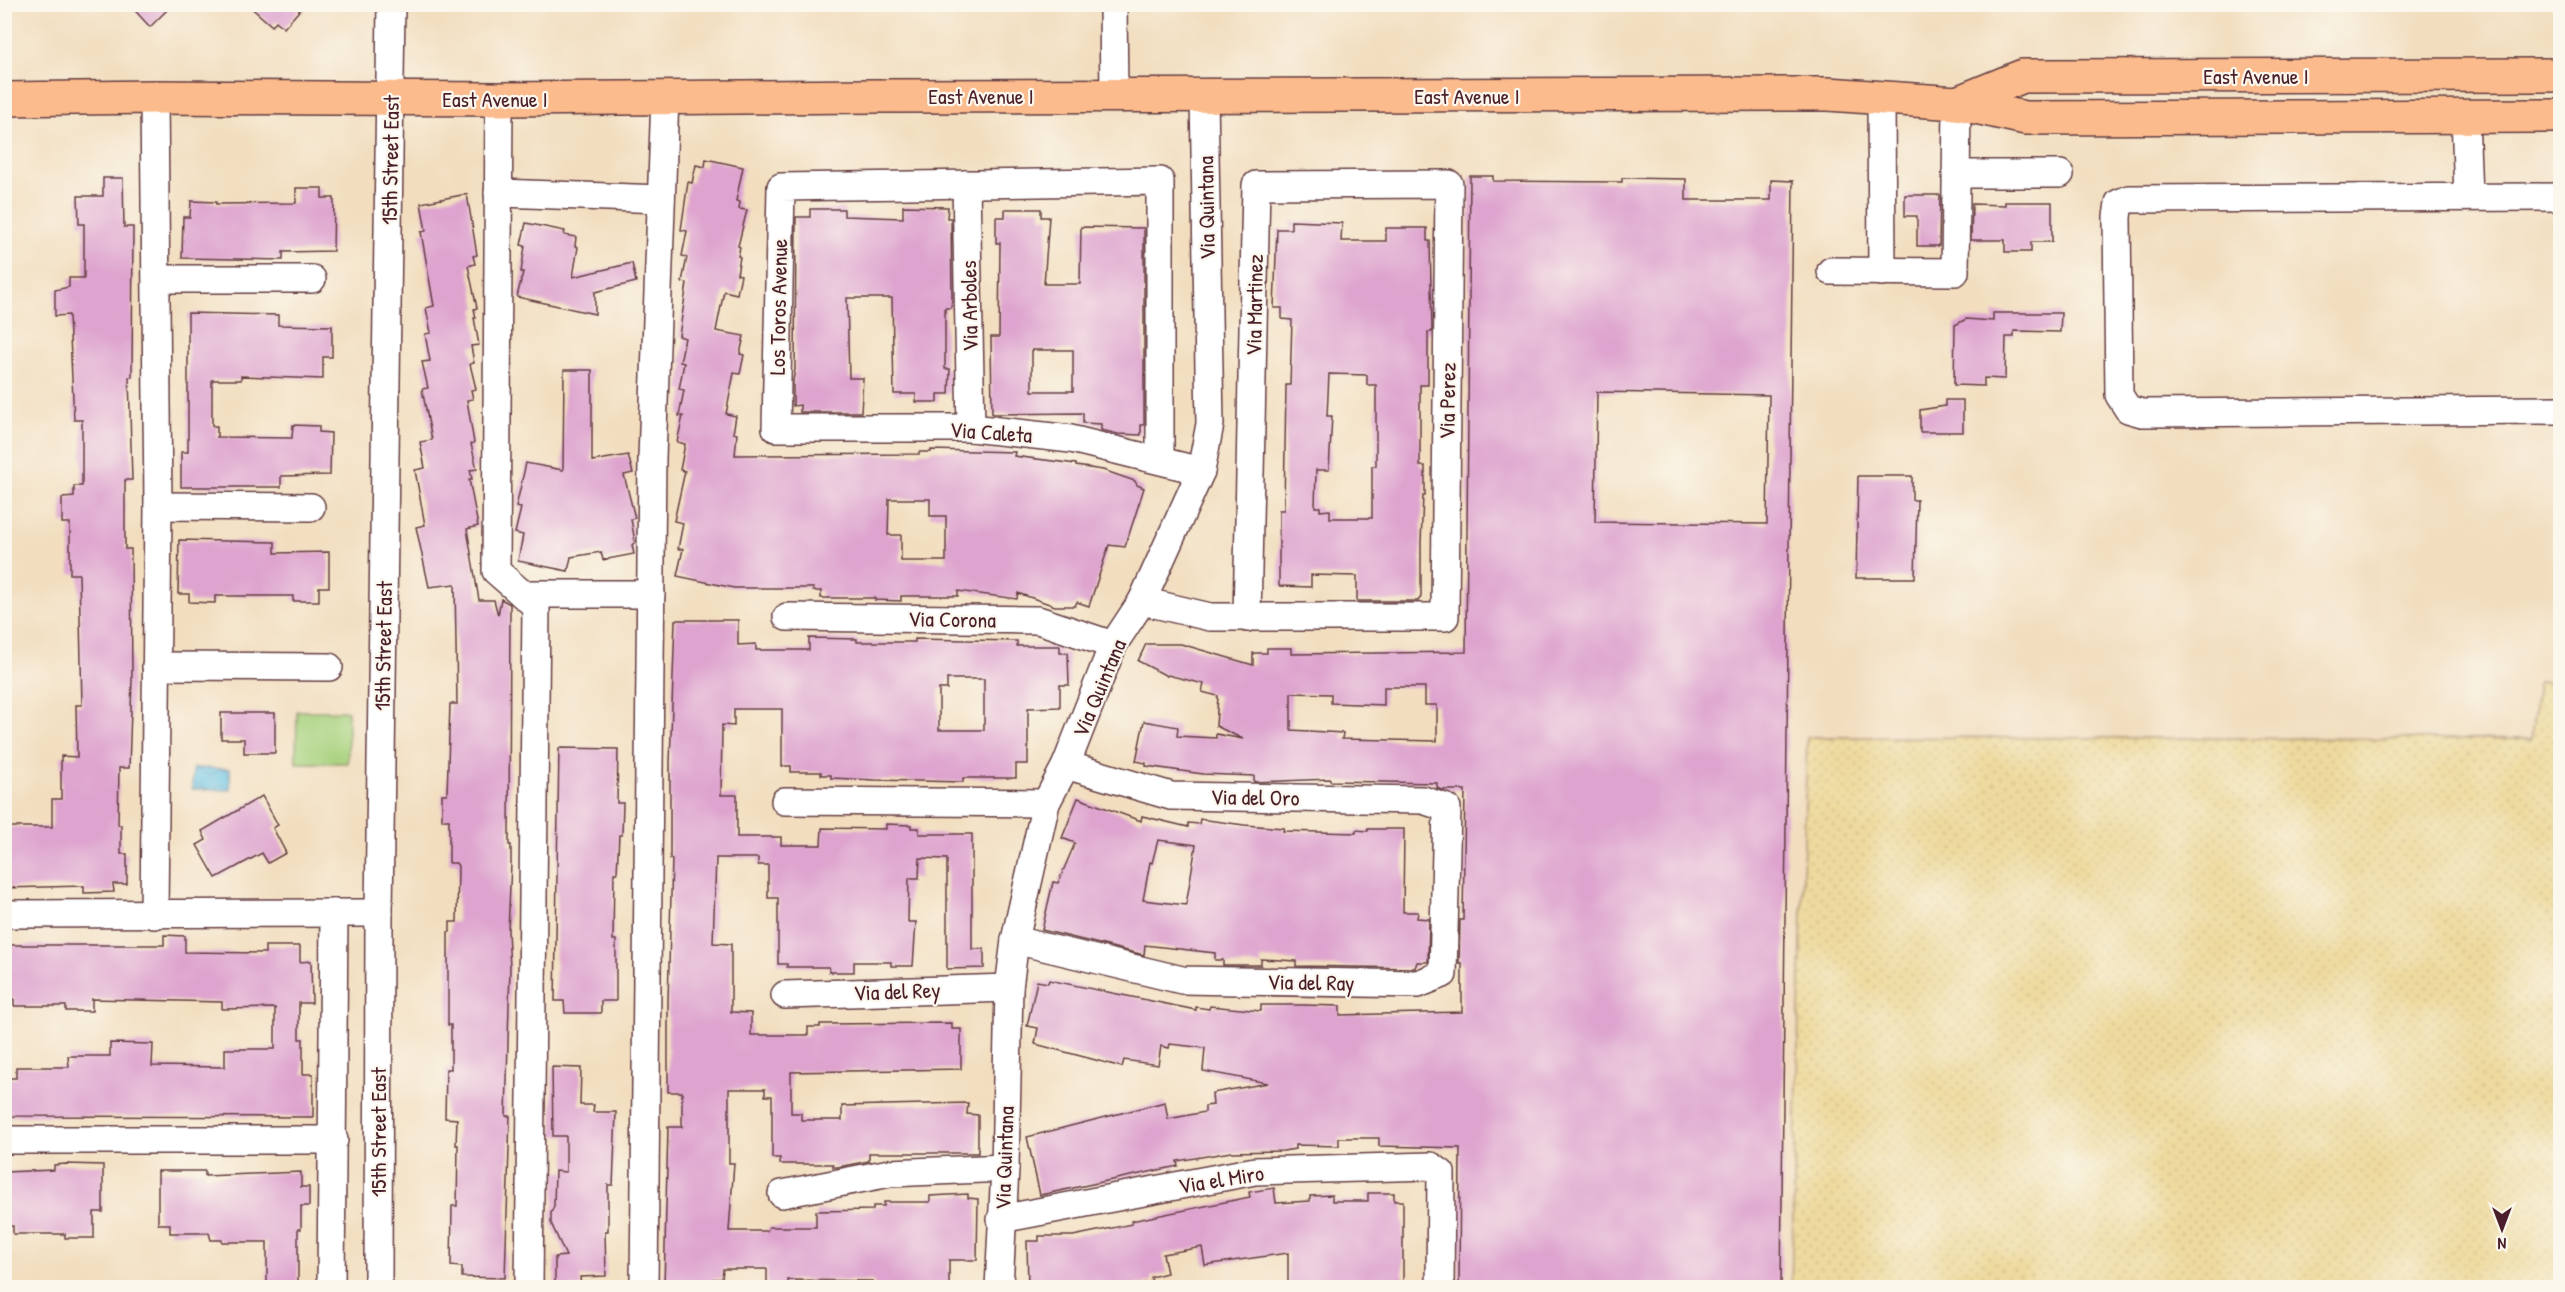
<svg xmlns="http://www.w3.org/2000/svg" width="2565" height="1292" font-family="'Patrick Hand',sans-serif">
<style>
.green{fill:#a7d27e;stroke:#787854;stroke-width:1.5}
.sand{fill:url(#sand-dots);stroke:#9c7c64;stroke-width:1.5}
.water{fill:url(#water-waves);stroke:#577086;stroke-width:1.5}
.building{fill:#dea4cf;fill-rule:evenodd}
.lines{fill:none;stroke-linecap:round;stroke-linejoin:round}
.minor-casing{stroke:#633c41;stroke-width:30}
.major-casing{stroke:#633c41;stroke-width:36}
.minor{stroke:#fff;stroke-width:27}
.major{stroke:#fbbb8c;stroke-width:33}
.labels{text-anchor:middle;stroke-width:4.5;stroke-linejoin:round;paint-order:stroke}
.street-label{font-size:22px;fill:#4a1f2b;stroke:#fbf7ec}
</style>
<defs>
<pattern id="sand-dots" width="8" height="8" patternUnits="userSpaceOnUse" patternTransform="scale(1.5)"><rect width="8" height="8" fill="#eeda9e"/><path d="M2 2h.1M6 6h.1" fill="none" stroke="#cebb88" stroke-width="1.8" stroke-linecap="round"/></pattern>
<pattern id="water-waves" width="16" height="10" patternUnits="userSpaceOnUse" patternTransform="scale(1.5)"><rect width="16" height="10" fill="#64c1e2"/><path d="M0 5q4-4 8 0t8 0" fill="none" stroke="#58a5c2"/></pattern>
</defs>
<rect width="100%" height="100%" fill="#fbf7ec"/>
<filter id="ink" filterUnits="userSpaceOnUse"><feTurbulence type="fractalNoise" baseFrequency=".0167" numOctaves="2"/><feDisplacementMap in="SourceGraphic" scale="12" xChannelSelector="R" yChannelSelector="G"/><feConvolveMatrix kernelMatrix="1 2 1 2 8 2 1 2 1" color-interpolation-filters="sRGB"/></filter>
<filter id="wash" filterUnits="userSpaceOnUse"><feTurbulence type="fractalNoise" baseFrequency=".008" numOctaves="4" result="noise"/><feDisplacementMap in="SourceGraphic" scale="24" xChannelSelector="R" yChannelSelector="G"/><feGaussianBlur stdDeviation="1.35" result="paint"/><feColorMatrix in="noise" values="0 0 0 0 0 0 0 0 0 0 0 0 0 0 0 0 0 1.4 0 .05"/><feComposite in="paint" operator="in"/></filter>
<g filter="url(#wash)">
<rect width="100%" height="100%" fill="#f2debf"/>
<path class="green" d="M297,711H348V763H296Z"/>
<path class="sand" d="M2538,682H2560V1287H1791L1807,737L2531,739Z"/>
<path class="water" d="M193,768L230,769V790L192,789Z"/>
<g id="blocks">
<g class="building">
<path d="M129,4H173L150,27Z"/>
<path d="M247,4H305L284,28L276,21L272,26Z"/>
<path d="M706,159L743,167L736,201L740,202L739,209L747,210L738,246L740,247L738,256L740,257L737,274L741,275L737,294L724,291L716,331L744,336L740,354L744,355L740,374L734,373L726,414L736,416L733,433L737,434L735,455L919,454V452H931V450L1015,452L1014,456L1076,464V466L1103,470L1135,481L1137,485L1144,488L1125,547L1109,545L1089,606L1077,602L1075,606H1055L1018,593L1017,599L958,591V596H901V601L875,600V598H821V591H813V588H734L677,576L683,549H678L683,523L674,521L685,471L680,470L685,444L677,442L683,416H679L684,390L679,389L684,363L680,362L685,338L679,336L687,283L682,282L687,257L682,256L687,231L681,230L688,182L692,183L696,165L705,167ZM889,499H930V516H946V561H901V535H888Z"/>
<path d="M1470,176H1493V181L1622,182V178L1686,179V200H1771V180L1793,181L1781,1287H1459L1460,1148L1379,1146V1138H1339V1146L1295,1145V1149L1283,1151L1231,1152L1177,1161L1178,1166L1040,1195L1027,1137L1165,1102L1168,1119L1205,1112V1106L1213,1105L1212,1093L1268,1083L1203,1071L1205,1048L1170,1044L1169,1048L1161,1046L1158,1065L1124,1060L1122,1067L1035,1044L1038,1028L1027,1026L1037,981L1048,983L1049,980L1196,1010V1007L1209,1009L1210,1006L1261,1011V1005H1303L1340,1006V1015L1462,1012V963H1459L1460,920H1463L1465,790H1442L1437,788V783L1330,781V779L1254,782V776L1203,774L1146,766V763L1136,761L1144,721L1178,727L1177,736L1216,738V734L1243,739L1216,726L1218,696L1202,692L1204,684L1168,675L1167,676L1138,661L1146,644H1181L1253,665V653H1267V648H1291V654L1466,652ZM1597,392L1769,395L1767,524L1595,522ZM1384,687H1425V705H1437V741L1342,739L1343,733L1291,730V693L1331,694V703L1384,705Z"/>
<path d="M103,178H123L124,227H133L132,377H129L132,480H125V549H131L132,680L129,768H119L118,825H121V854H127V884H113L114,892L84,893V886L4,888V827H52V799H61V756L77,757L76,705H82L79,574H70V523H62V498L74,497V486H82V420H74L69,315L55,316V290L69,287V278H84V224H79L78,196H103Z"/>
<path d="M296,188H322V198H334L333,251L283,252V260L182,258L183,217H190L191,201L216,202V204L296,203Z"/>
<path d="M467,194L477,255L473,256L475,264L468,266L477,308L474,309L476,318H474L479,345L471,346L474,363L470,364L476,389L471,390L473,399L467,400L474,443L471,444L477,469L470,470L472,479H469L478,526L467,529L479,600H494L498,615L501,599L510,604L509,845H511V863L508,932L510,967L506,1116H510L505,1278L462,1277V1267L451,1266L452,1206H457L458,1145H456L457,1119L445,1118L446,1069H451V1025H448V932H450V922H457L458,866L456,863H449V820H442V794H447L450,704H457L455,584L429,587L416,527L425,525L415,470L425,468L420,442L432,440L422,389L428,388L422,362L430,361L425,334L431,333L426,308L434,306L421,232L426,231L421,203Z"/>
<path d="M1905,195H1940L1939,246H1917V216H1905Z"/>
<path d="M2005,202H2052V242H2031V252H2005V240H1971L1972,204L2005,205Z"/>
<path d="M903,206L948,207L947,218H951L952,298L951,308H945V369H950L949,394H938V402H916V394H894L892,298H847L849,378H863L861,412H800V405L793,406V381L795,369L796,217H810V209H844V216L903,218Z"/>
<path d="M1005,209H1041V217H1049L1044,284H1080L1081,227L1144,228V425H1141V435L1118,434L1101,430V424L1083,423V413L992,414L991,337H999L1000,243H996V217H1005ZM1032,350H1073V391H1032Z"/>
<path d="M1291,221L1342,223L1341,241H1386V228H1427V241H1430L1432,332H1428V385H1420V466H1425V496H1423L1421,543V597L1418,601H1357V576L1311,575V587L1279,586V510H1284L1286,385H1290L1292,320L1282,319V308H1274L1275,282L1277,229H1291ZM1329,374L1367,375V385H1376V466H1372V518H1330V510L1320,511V507H1315L1316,470H1329L1332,416H1327Z"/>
<path d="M526,223L565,231L564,235L576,237L575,246L578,247L573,277L632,263L636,282L595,292V314L517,297L523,272H521L525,246L521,245Z"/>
<path d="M188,313L278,315V325L332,326V357H323V379L241,376V380H212V426H217V437L292,438L293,425L319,426V432L331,433L330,475L281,476V487H181V452H188Z"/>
<path d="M1993,313H2061L2060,332L2014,331V337H2006L2005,379L1984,378V386L1954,385L1955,325L1966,319L1993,321Z"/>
<path d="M564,370H592V461L628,455L633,473L624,475L635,518L631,519L635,542L632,545L634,554L603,560L601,552L571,557L568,571L518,561L523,535L515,533L521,508L516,507L526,463L563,470Z"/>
<path d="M1945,400H1963V432H1920V410L1945,406Z"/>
<path d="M1858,476H1912V500H1917L1915,578H1856Z"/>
<path d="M179,540L275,542V553L329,552V587H319V601H293V596H215V603L189,602V594H178Z"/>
<path d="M675,620H738V645L756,644V650H809V638L857,639V642H915V639L1017,641V646H1060V653H1068L1069,685H1060V707L1028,708V764H1016V778H963V782L875,780L831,778V775H821V772H791V766H782V709H734V726L722,725L721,795H737V837H781V845H821L822,828L886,829V824L911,825V828H919V834H972V949H984V968L947,969V859L920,858L919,878H909L908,922H916L913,966H891V962H854V972H829V967H787V964H778V898H768V865H758V858H716L713,943L731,944V1012L751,1013V1035H808V1027H820V1024L952,1023V1029H961V1069L791,1072V1113H801V1120H842V1106L968,1103L967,1114L978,1115V1153H869V1161L838,1167H833V1164H780V1158H772V1096H765V1089H729V1163H734L729,1231H767L769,1227H816V1211L873,1210V1206H884V1202H930V1196L968,1194V1198L978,1199L977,1260H949V1287H875L873,1281L788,1280V1287H767V1269H723L722,1279H713L712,1287H664L668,1127H682V1092H668V1001L672,859H670V763ZM947,679H984V730H939V689H947Z"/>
<path d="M221,713H275V753H244V739H221Z"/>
<path d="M559,748L618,749L617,803H623L622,835H619L617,873H614L613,940H616V1001H601V1013H565L564,1001H555Z"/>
<path d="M262,796L278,825L273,828L286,853L268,863L262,853L216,878L197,845L206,840L202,831Z"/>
<path d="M1078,798L1141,821L1142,816L1188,827V823L1199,824L1200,819L1244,825L1284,828L1283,831L1356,833V830L1368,831V829H1404L1403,912H1418L1417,918L1429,919L1428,962H1417L1415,968L1296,966V961L1261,959V965H1223V960H1215V953L1145,945L1144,955L1042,930L1053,882L1058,883L1075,843L1062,838ZM1158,840L1196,845L1186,905L1143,900L1150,862L1152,863Z"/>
<path d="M164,935L185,936V952L265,953V946H300V962L311,961L312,1003H299V1039H303V1074H313V1117L6,1116V1078H16V1067H69L68,1056H110V1043L153,1044L152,1066L225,1067V1049H275V1008L222,1009V1002L92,999V1011H66V1006H14V999H4V945H164Z"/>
<path d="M552,1067L581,1068L580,1105H594L593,1112H616L613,1185H608V1231H605L606,1276L580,1277L581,1287H555V1257L566,1256L551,1223V1213L554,1206L555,1171L566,1172V1136H553Z"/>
<path d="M66,1164L103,1165V1212H94V1238H65V1234H13V1226H4V1172L54,1170V1165Z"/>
<path d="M158,1171H205V1176L301,1172V1187H309V1206H301V1229H298V1287H267V1242H222V1240H211L209,1233H170V1224H158Z"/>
<path d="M1274,1188L1276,1203L1310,1201V1196L1332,1195V1201H1368V1193H1394V1201H1403V1287H1288V1253L1205,1265L1202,1247L1163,1254L1167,1273L1151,1277L1152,1282L1126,1287H1028L1027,1241H1039V1236H1073L1132,1224L1131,1221L1250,1197L1249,1192Z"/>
</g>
</g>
</g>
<g filter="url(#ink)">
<use href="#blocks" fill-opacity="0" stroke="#633c41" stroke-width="1.5"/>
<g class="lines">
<defs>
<g id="minor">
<path d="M1113,4L1114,96"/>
<path d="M1881,98L1882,272"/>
<path d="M499,99L496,571L536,606L529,1288"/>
<path d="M2465,116L2468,196"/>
<path d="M1956,174H2060"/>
<path d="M966,184L971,428"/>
<path d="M498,193L661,199"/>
<path d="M2560,197L2129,199L2119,203L2117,217L2119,395L2128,409L2142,413L2560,410"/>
<path d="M1831,271L1955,272L1957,103"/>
<path d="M157,279H312"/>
<path d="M1160,460V181L781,187L776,428H971L1071,439L1201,471"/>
<path d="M158,506L311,507"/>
<path d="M522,594H651"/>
<path d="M1142,601L1210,617H1445L1449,184L1256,185L1247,618"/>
<path d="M787,617L1038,620L1113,645"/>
<path d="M156,666L329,667"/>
<path d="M785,801L1046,803"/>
<path d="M4,914L379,913"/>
<path d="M154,915L158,506L154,97"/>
<path d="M1015,940L1182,980L1418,984L1443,974L1447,808L1423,800L1171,796L1066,765"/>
<path d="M785,995L1009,988"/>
<path d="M4,1140H334"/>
<path d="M782,1194L890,1173L1005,1168"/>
<path d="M1001,1219L1255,1171L1431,1166L1441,1173L1440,1288"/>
<path d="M331,1288L334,913"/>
<path d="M378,1288L379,913L391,4"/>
<path d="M644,1288L652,458L665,97"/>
<path d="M999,1288L1005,1168L1009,988L1015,940L1046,803L1066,765L1113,645L1142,601L1201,471L1210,424L1204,97"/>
</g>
<g id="major">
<path d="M4,99L154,97L499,99L874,96L1828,94L1957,103L2025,118L2560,116"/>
<path d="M1957,103L2023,76L2560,75"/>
</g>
</defs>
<use href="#minor" class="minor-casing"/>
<use href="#major" class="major-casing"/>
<use href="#minor" class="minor"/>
<use href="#major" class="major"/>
</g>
</g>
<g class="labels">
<g class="street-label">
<text x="2256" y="84">East Avenue I</text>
<text x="981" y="104">East Avenue I</text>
<text x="1467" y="104">East Avenue I</text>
<text x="495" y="107">East Avenue I</text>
<text transform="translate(390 160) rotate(-89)" y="8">15th Street East</text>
<text transform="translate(1206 208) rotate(-91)" y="8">Via Quintana</text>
<text transform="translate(1254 305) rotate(-89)" y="8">Via Martinez</text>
<text transform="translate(969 306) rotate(-91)" y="8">Via Arboles</text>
<text transform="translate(778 307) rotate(-89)" y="8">Los Toros Avenue</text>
<text transform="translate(1447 401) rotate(-89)" y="8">Via Perez</text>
<text transform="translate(991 432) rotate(4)" y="8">Via Caleta</text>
<text transform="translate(952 619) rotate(1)" y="8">Via Corona</text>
<text transform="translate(383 646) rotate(-89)" y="8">15th Street East</text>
<text transform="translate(1099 688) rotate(-67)" y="8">Via Quintana</text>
<text transform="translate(1255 797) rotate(1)" y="8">Via del Oro</text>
<text transform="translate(1311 982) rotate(1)" y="8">Via del Ray</text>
<text transform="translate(897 991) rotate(-2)" y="8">Via del Rey</text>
<text transform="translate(378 1132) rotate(-90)" y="8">15th Street East</text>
<text transform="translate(1004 1158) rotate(-88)" y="8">Via Quintana</text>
<text transform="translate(1221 1179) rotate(-9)" y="8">Via el Miro</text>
</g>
</g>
<rect width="2565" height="1292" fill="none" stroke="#fbf7ec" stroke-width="24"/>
<g transform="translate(2502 1229) rotate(180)" stroke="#fbf7ec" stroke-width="4.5" paint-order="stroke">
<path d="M0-4.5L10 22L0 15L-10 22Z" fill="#4a1f2b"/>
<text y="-9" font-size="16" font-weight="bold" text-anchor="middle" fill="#4a1f2b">N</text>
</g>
</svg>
